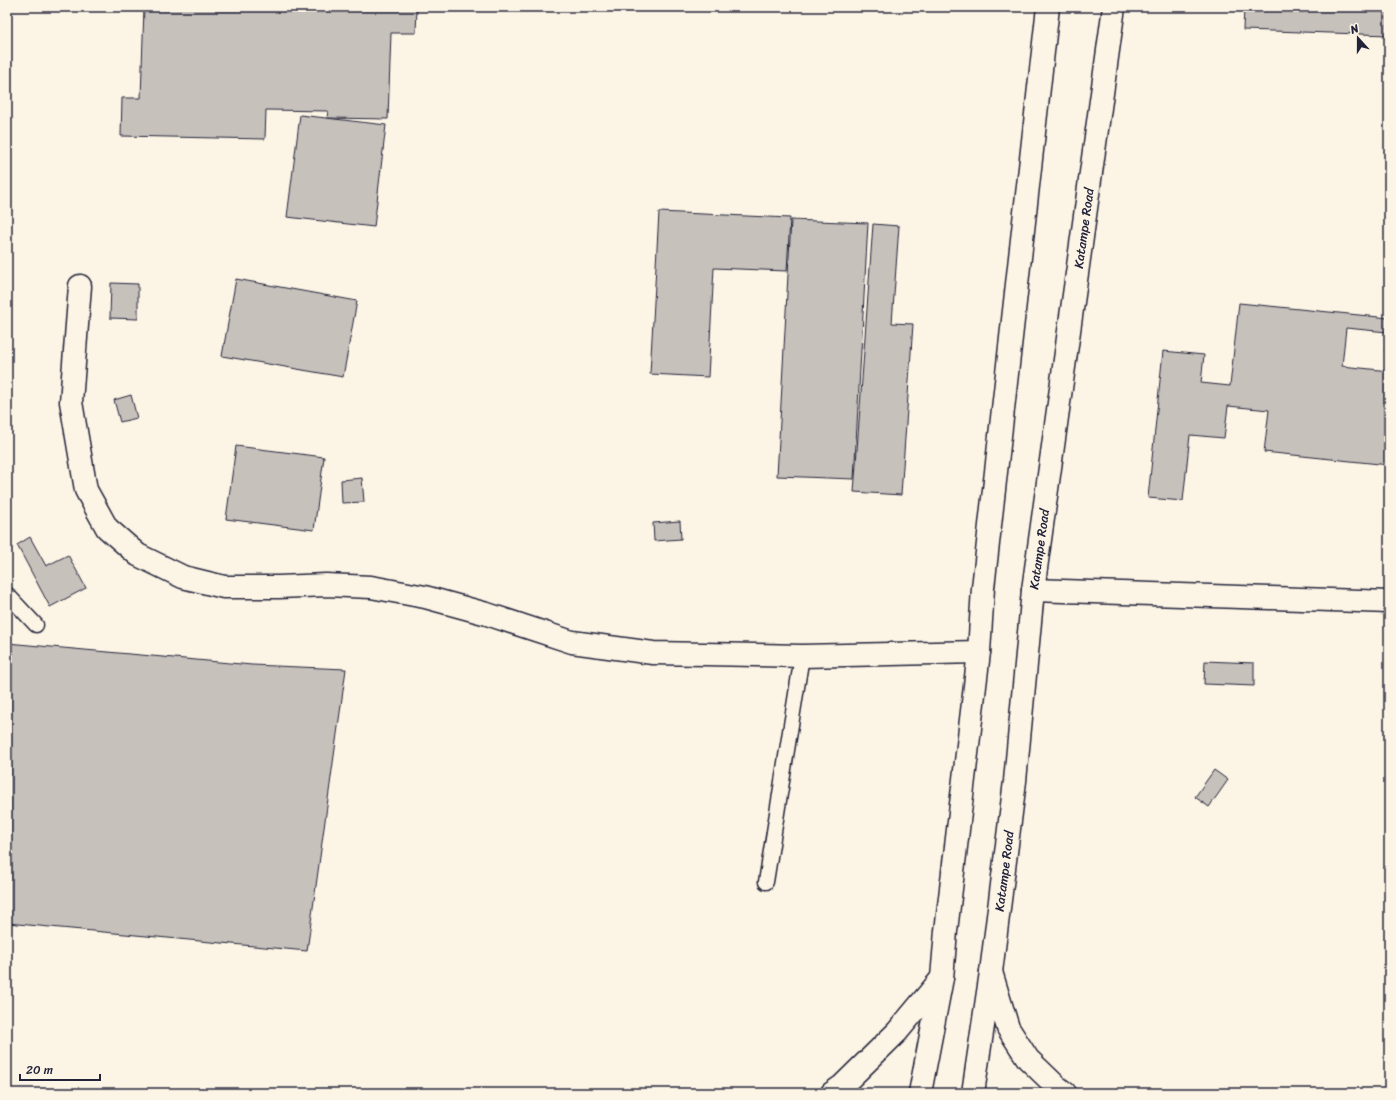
<svg xmlns="http://www.w3.org/2000/svg" width="1396" height="1100" font-family="Sriracha,sans-serif">
<style>
.building{fill:#c6c1bb;stroke:#22223b}
.lines{fill:none;stroke-linecap:round;stroke-linejoin:round}
.lane-casing{stroke:#22223b;stroke-width:17}
.street-casing{stroke:#22223b;stroke-width:25}
.secondary-casing{stroke:#22223b;stroke-width:25}
.primary-casing{stroke:#22223b;stroke-width:25}
.lane{stroke:#fcf5e5;stroke-width:14}
.street{stroke:#fcf5e5;stroke-width:22}
.secondary{stroke:#fcf5e5;stroke-width:22}
.primary{stroke:#fcf5e5;stroke-width:22}
.labels{text-anchor:middle;stroke-width:3;stroke-linejoin:round;paint-order:stroke}
.street-label{font-size:13px;fill:#22223b;stroke:#fcf5e5}
</style>
<rect width="100%" height="100%" fill="#fcf5e5"/>
<filter id="ink" filterUnits="userSpaceOnUse"><feTurbulence type="fractalNoise" baseFrequency=".025" numOctaves="2"/><feDisplacementMap in="SourceGraphic" scale="8" xChannelSelector="R" yChannelSelector="G"/><feConvolveMatrix kernelMatrix="1 2 1 2 8 2 1 2 1" color-interpolation-filters="sRGB"/></filter>
<g filter="url(#ink)">
<g class="building">
<path d="M144,7H417L416,33H391L388,119L327,118L328,111L266,110L265,139L121,136L122,98H141Z"/>
<path d="M948,7H975V9Z"/>
<path d="M1244,7H1389V35L1243,30Z"/>
<path d="M300,115L386,125L374,227L287,217Z"/>
<path d="M659,212L790,218L787,271L714,268L708,377L650,374Z"/>
<path d="M791,220L868,223L854,479L777,476Z"/>
<path d="M873,224L899,226L892,323L913,324L901,495L854,492Z"/>
<path d="M236,279L357,301L343,377L222,356Z"/>
<path d="M111,283L138,284V319L110,318Z"/>
<path d="M1239,303L1389,318V352H1385L1387,332L1346,328L1342,366L1389,371V465L1264,452L1269,410L1228,406L1224,438L1190,435L1183,501L1148,498L1163,351L1204,355L1201,383L1230,386Z"/>
<path d="M131,395L137,418L120,422L114,400Z"/>
<path d="M236,446L324,457L314,530L226,519Z"/>
<path d="M362,478L364,502L342,503L341,480Z"/>
<path d="M680,521L681,539L654,541L653,523Z"/>
<path d="M30,537L46,566L68,555L86,588L50,607L17,545Z"/>
<path d="M7,643L252,665L346,669L307,951L7,923Z"/>
<path d="M1205,661L1254,663V686L1204,684Z"/>
<path d="M1214,770L1228,780L1209,807L1195,797Z"/>
</g>
<g class="lines">
<defs>
<g id="lane">
<path d="M7,594L36,625"/>
<path d="M766,882L802,656"/>
</g>
<g id="street">
<path d="M80,286L71,402L86,490L107,528L138,555L183,577L224,587H279L326,585L371,587L425,597L487,614L572,642L653,653L802,656L979,652"/>
<path d="M1033,590L1389,602"/>
</g>
<g id="secondary">
<path d="M920,1093L942,978L946,931L979,652L983,588L1048,7"/>
<path id="s1" d="M973,1093L991,972L1015,781L1033,590L1114,7"/>
</g>
<g id="primary">
<path d="M991,972L1008,1028L1028,1059L1056,1086L1065,1093"/>
<path d="M832,1093L842,1086L897,1032L942,978"/>
</g>
</defs>
<use href="#lane" class="lane-casing"/>
<use href="#street" class="street-casing"/>
<use href="#secondary" class="secondary-casing"/>
<use href="#primary" class="primary-casing"/>
<use href="#lane" class="lane"/>
<use href="#street" class="street"/>
<use href="#secondary" class="secondary"/>
<use href="#primary" class="primary"/>
</g>
</g>
<g class="labels">
<g class="street-label">
<text dy="5" stroke="none"><textPath href="#s1" startOffset="872">Katampe Road</textPath></text>
<text dy="5" stroke="none"><textPath href="#s1" startOffset="548">Katampe Road</textPath></text>
<text dy="5" stroke="none"><textPath href="#s1" startOffset="224">Katampe Road</textPath></text>
</g>
</g>
<rect width="1396" height="1100" fill="none" stroke="#fcf5e5" stroke-width="24"/>
<rect x="12" y="12" width="1372" height="1076" fill="none" stroke="#22223b" stroke-width="1.5" filter="url(#ink)"/>
<g transform="translate(1358 38) rotate(339)" stroke="#fcf5e5" stroke-width="3" paint-order="stroke">
<path d="M0-3L7 15L0 10L-7 15Z" fill="#22223b"/>
<text y="-6" font-size="11" font-weight="bold" text-anchor="middle" fill="#22223b">N</text>
</g>
<path d="M20 1074v6h80v-6" fill="none" stroke="#22223b" stroke-width="2"/>
<text x="26" y="1074" font-size="12" fill="#22223b" stroke="#fcf5e5" stroke-width="3" paint-order="stroke">20 m</text>
</svg>
